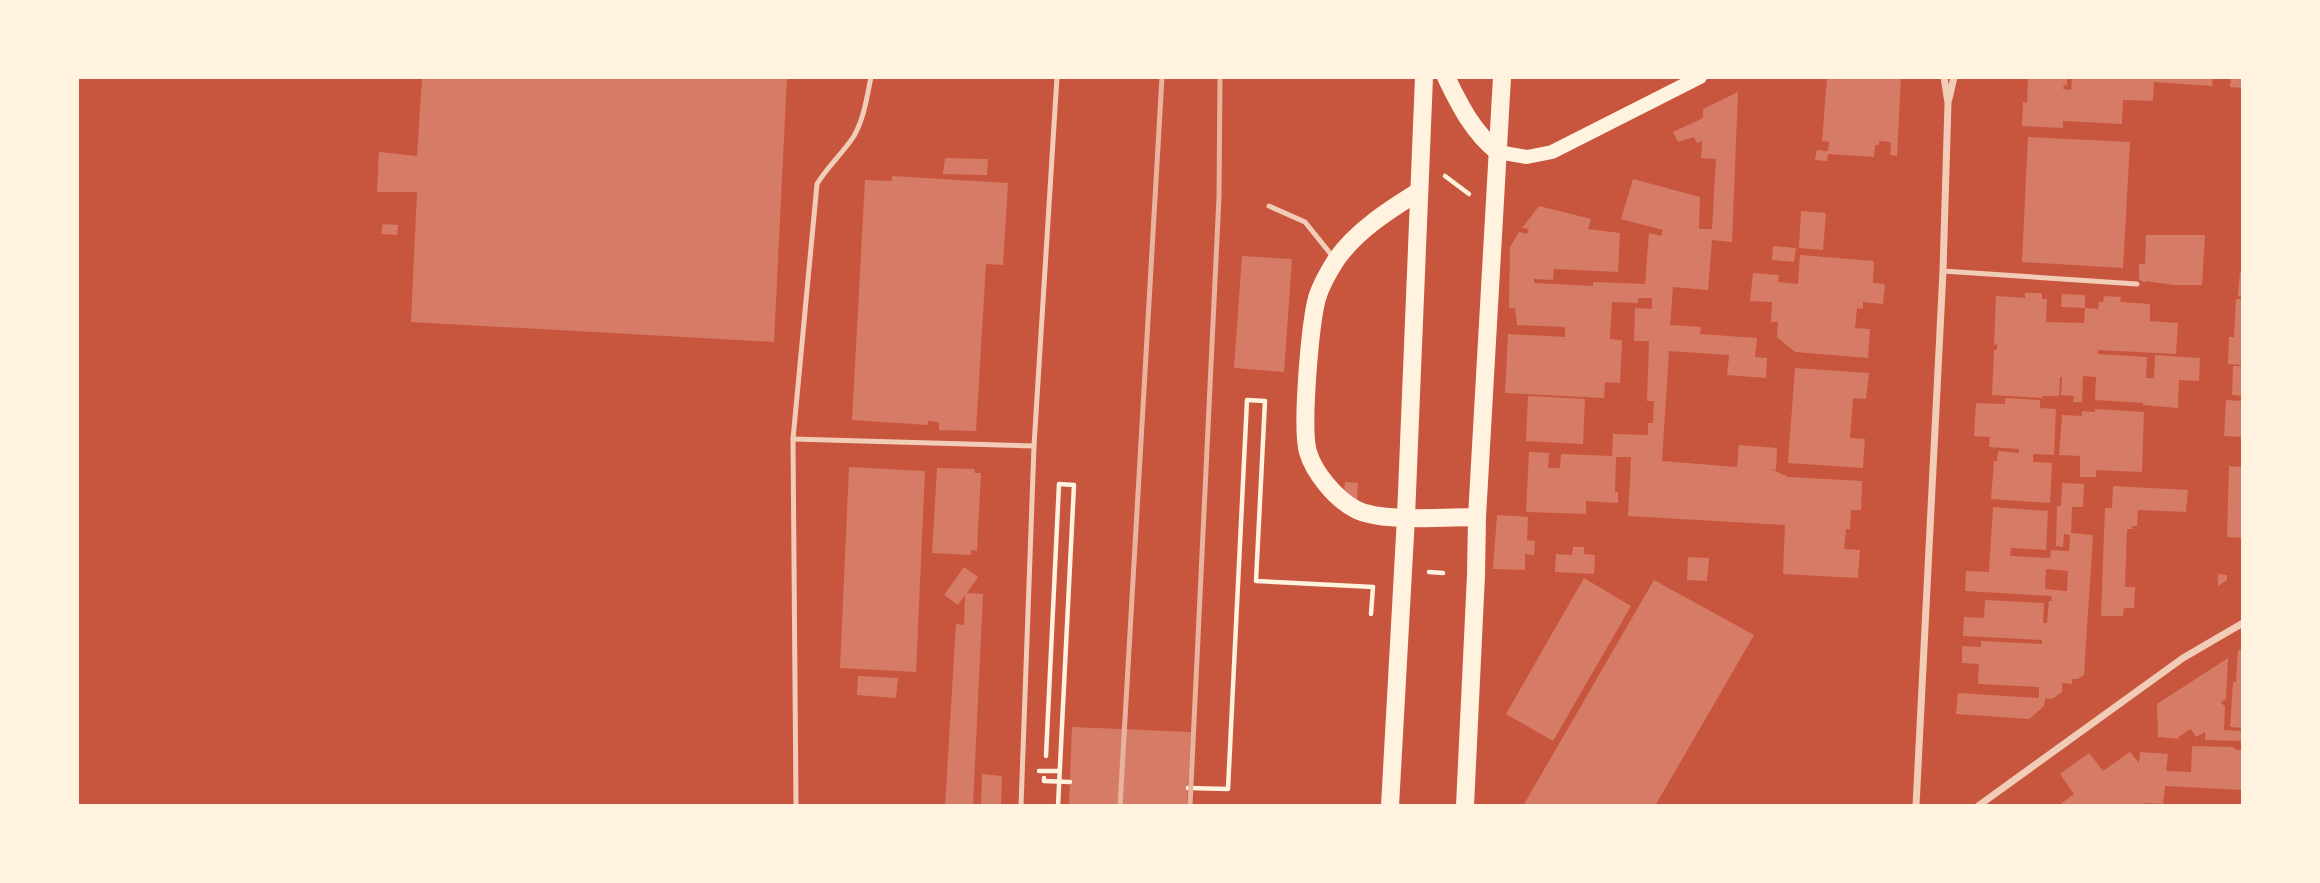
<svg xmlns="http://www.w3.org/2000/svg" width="2320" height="883" font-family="'DejaVu Sans',sans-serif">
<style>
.building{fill:#d67c66;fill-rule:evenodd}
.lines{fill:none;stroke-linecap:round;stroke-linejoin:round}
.path{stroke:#fff3e0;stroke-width:4.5}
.service{stroke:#f1ccb7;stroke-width:5}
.minor{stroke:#f1ccb7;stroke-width:7}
.secondary{stroke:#fff3e0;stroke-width:14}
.primary{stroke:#fff3e0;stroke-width:18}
.rail{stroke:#e9b49f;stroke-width:5}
</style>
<rect width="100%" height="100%" fill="#c8553d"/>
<g class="building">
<path d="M422,77H787L774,342L411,322L417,192H377L379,152L417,156Z"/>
<path d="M1827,77H1901L1897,156L1890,155L1891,142L1879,141V145H1875L1874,157L1828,154L1827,161L1815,160L1817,150L1828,151L1829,142L1822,141Z"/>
<path d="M2028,77L2067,78V86L2064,85L2063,89L2071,90L2072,78L2098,79V77H2213L2212,86L2154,82L2153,101L2123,100L2122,124L2063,121V128L2022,126L2023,102L2027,103Z"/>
<path d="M2231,77H2243V88L2230,87Z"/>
<path d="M1738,92L1732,242L1712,240L1708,290L1673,287L1670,325L1701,327L1700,334L1757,338L1755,357L1767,358L1766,378L1727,375L1729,355L1669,351L1662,461L1737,467L1739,445L1777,448L1776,470L1771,469L1788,477L1862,481L1861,510H1851L1850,529H1846L1844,549L1860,550L1858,578L1783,574L1785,525L1628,516L1631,457H1616L1615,492H1618V503L1586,501V514L1526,512L1529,452L1549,453L1548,468H1560L1561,454L1612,456L1613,434L1648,435V423H1653L1654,401H1647L1649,341H1634L1635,308L1652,309V298H1638V303L1612,302L1610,339L1622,340L1620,383L1605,382L1604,398L1505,393L1508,334L1565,337V327L1517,325L1515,308H1509L1510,247L1519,232L1527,234L1529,229L1522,228L1539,206L1591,219L1588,229L1620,233L1618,272L1554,269L1553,280L1534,279V283L1593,286V282L1645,284L1649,233L1661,236L1663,230L1621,219L1633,179L1700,197L1699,229H1712L1716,159L1701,158L1702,141L1697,143L1694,137L1678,142L1673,132L1703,118V109Z"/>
<path d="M2028,137L2130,142L2123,268L2022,262Z"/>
<path d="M945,158L988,159L987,175L943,174Z"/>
<path d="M892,176L1008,183L1003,265L986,264L976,431L939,430V422L928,421V425L852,420L865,180L892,181Z"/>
<path d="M1801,211L1826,213L1823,250L1799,248Z"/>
<path d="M383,224L398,225L397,235L381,234Z"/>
<path d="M2146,235H2205L2202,285H2174L2145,281V283L2139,279V264H2145Z"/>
<path d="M1773,246L1796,248L1794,262L1772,260Z"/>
<path d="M1800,255L1874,261L1873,283L1885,284L1883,304L1863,302V309L1857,308L1855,328L1870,329L1868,358L1795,352L1777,337L1778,322H1771L1772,302L1750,301L1753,273L1779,275L1778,282L1798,284Z"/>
<path d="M1242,256L1292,259L1284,372L1234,368Z"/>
<path d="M2240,272H2243V297L2238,296Z"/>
<path d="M2025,293H2042V299H2047L2046,322L2084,323L2085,308L2098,309L2099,302H2103L2104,296L2121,297L2120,302L2150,304V321L2178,323L2176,354L2098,350V354L2147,357L2146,378H2154L2155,355L2200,358L2199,381L2179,380L2178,408L2143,405V403L2095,400L2096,377L2083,376L2082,402H2073L2074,396L2061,395L2062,377H2060L2059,396H2042V398L1992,395L1994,350H1997V344L1994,345L1996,296L2025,298Z"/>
<path d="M2062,294L2085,295V308L2061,307Z"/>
<path d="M2236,299H2243V365L2228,364L2229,337H2234Z"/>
<path d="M2233,366H2243V396L2232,395Z"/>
<path d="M1795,368L1869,373L1866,399L1853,398L1850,438L1865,439L1863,468L1788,463Z"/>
<path d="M1528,396L1585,399L1583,444L1526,441Z"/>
<path d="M2005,398L2040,400V408L2056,409L2054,455L2033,454V462L2052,463L2050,503L1991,499L1994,461H1997L1998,451L2019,453V449L1989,447L1990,437L1974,436L1976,403L2005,404Z"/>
<path d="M2226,400L2243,401V437L2224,436Z"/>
<path d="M2095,409L2144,412L2142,472L2096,470V477H2080V456L2059,455L2062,415L2082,416V411L2095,412Z"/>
<path d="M2229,466L2243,467V538L2227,537Z"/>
<path d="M849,467L925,471L916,672L840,668Z"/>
<path d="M937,468L974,469L975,473H981L977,551L971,550V555L932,553Z"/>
<path d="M1345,482L1358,483L1357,502L1343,501Z"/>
<path d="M2062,483L2084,484L2083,507H2072L2071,533L2093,535L2084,675L2078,679H2072V684L2062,683V692L2052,699L2045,698L2044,706L2029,719L1956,714L1958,693L2039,698V687L1978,684L1979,664L1962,663V646L1981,647V641L2042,644V640L1963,636L1964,617L1984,618L1985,600L2044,603L2043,623H2047L2049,601H2052L2051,596L1965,591L1966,571L1989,572L1993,507L2048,511L2046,550L2011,548L2010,556L2050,558L2051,550L2069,551L2070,535L2064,534L2063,547L2056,546L2057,506H2061ZM2046,569L2068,571L2067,591L2045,589Z"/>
<path d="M2113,486L2188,490L2186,512L2138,510L2137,526H2132L2133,529H2127L2125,587H2135L2134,608H2124L2123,616H2101L2105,508H2112Z"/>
<path d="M1497,515L1528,517L1527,540L1535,541L1534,555L1525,554V570L1493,569Z"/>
<path d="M1573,547H1584V554L1595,555L1594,574L1555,572L1556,554L1572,555Z"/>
<path d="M1688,557L1709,558L1707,581L1687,580Z"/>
<path d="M964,567L978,577L967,593L983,594L973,806H945L956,624L964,625L965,595L958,605L944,595Z"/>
<path d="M2218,574L2227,575V580L2218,586Z"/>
<path d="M1584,578L1631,606L1553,741L1506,714Z"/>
<path d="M1654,580L1754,635L1655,806H1523Z"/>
<path d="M2243,648V728L2230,727L2233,682H2236L2238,651Z"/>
<path d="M2228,658L2226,699L2221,702L2225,707L2224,730L2243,731V741L2205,740V732L2196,737L2191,729L2178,737L2180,739L2158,737L2157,704Z"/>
<path d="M858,676L898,678L896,698L857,695Z"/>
<path d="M1072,727L1191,732L1187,806H1069Z"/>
<path d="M2192,746L2233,747L2237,750H2243V790L2165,786L2163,804L2144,803L2140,806H2058L2074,794L2060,774L2089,753L2103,771L2130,752L2139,763L2140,752L2168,754L2166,771L2191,772Z"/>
<path d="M982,774L1002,776L1001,806L981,805Z"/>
</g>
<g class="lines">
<g class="path">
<path d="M1445,176L1469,194"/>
<path d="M1429,572L1443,573"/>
<path d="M1371,614L1373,587"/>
<path d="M1046,756L1059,484L1074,485L1058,806"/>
<path d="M1039,771H1059"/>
<path d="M1044,778V781L1070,782"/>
<path d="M1188,788L1228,789L1247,400L1265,401L1256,581L1373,587"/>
</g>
<g class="service">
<path d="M1269,206L1305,222L1334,258"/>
<path d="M1943,271L2137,284"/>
<path d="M793,439L1034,446"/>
<path d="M796,806L793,439L817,184C827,167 843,153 854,136C864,118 867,97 871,77"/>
<path d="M1021,806L1034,446L1057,77"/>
</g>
<g class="minor">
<path d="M1949,99L1954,77"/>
<path d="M1916,806L1943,271L1948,103L1944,77"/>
<path d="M1978,806L2183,658L2243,623"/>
</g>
<path class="secondary" d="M1498,152L1527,157L1552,152L1700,77"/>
<g class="primary">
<path d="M1446,77C1460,106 1473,132 1498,152"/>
<path d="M1418,192C1389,210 1356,231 1336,260C1329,271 1321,285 1317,298C1310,325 1301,428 1308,452C1314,473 1336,499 1355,509C1381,523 1445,517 1477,517"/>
<path d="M1390,806L1406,517L1424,77"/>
<path d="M1465,806L1476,575L1477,517L1502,77"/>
</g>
<g class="rail">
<path d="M1120,806L1162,77"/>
<path d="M1190,806L1219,197L1220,77"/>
</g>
</g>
<rect width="2320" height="883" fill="none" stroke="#fff3e0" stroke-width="158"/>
</svg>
